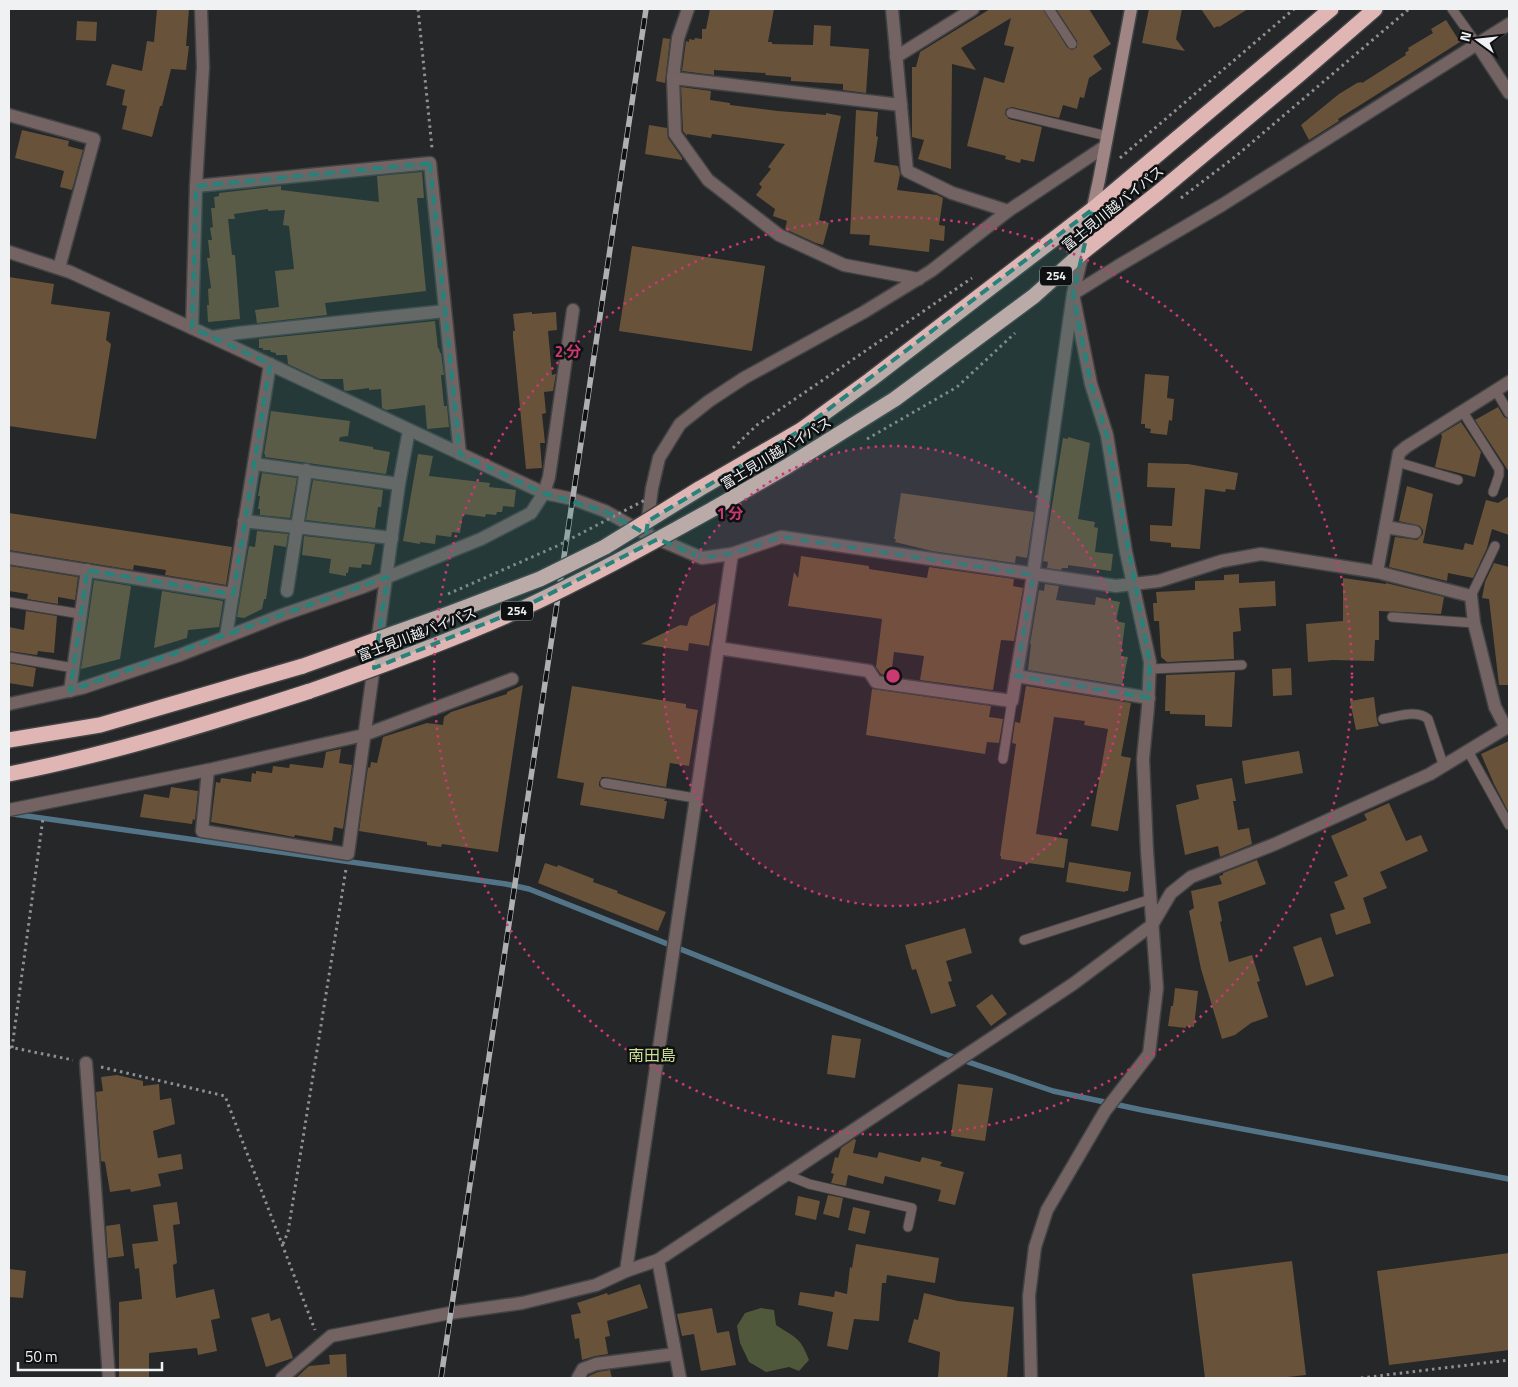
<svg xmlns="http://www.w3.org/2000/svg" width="1518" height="1387" font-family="'Titillium Web','Noto Sans JP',sans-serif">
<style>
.forest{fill:#4f583a}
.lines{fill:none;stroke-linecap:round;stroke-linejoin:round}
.stream{stroke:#537486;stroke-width:5.5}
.building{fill:#68533a}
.lane-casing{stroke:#414345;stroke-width:11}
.street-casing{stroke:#414345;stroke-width:15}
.secondary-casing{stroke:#414345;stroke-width:15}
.highway-casing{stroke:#414345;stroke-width:18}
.path{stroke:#8f9092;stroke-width:3;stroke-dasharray:2.5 4;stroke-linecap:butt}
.lane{stroke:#736362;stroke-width:9}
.street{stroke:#736362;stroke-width:12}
.secondary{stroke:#9f8583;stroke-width:12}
.highway{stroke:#dfb6b4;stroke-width:15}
.rail-casing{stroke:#aeb0b1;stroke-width:5.5}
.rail{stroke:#0f1011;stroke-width:4;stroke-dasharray:11;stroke-linecap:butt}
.highway-bridge-casing{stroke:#414345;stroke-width:18;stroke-linecap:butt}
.path-bridge{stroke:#8f9092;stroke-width:3;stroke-dasharray:2.5 4;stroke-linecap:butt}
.highway-bridge{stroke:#dfb6b4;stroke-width:15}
.marked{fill:#26827b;fill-opacity:0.2;stroke:#26827b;stroke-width:4;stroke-dasharray:10 6;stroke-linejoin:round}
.ring{fill:none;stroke:#c93972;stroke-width:2.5;stroke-dasharray:2.5 5}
.labels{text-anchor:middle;stroke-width:5;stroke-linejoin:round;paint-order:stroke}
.shield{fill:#0f1011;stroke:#acaeae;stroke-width:1}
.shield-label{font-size:12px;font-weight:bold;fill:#f0f1f2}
.street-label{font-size:14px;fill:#f0f1f2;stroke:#0f1011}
.quarter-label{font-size:16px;fill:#cbdf94;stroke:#0f1011}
.centre{fill:#c93972;stroke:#0f1011;stroke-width:2.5}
.ring-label{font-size:15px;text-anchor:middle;font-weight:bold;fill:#c93972;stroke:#0f1011;stroke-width:5;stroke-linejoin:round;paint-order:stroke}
</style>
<rect width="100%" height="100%" fill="#252729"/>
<path class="forest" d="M761,1308L774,1310L776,1325C795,1338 800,1336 809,1360L799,1371L789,1367L766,1372L749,1362L740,1343L737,1326L745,1313Z"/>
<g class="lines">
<path class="stream" d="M13,814L506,884L529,889L942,1053L1053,1091L1142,1110L1509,1179"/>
</g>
<g class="building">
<path d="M157,9H189L186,46H189L186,70L171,69L162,106H160L152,137L122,129L127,106L122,105L125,90L106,85L112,64L142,71L147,41L154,42Z"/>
<path d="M710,9H774L768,42H772V44L813,45L814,25L831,26L830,46L869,49L866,93L843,90V84L791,81V77L765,75L766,73L714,70V75L682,71L686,41L689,42V39L694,40L695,38L702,39V29H706Z"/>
<path d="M990,9H1043L1067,47L1072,50L1077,47V41L1056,9H1089L1111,44L1093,56L1102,69L1089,78L1084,98L1080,97L1077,109L1063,105L1059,118L1012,107L1006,109L1005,114L1009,119L1042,127L1034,162L1021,159L1020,163L1005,159L1006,156L967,146L984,77L1004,83L1014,47L1004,45L1011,18L961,48L976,70L952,64L951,169L918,159L924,140L912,137V67H916L920,52Z"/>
<path d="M1149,9H1182L1176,39L1185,51L1142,43Z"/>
<path d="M1201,9H1248L1219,27L1218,26L1214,28Z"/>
<path d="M1446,20L1460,42L1338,119L1339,121L1309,140L1301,125L1339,94L1357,83L1361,82L1362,83L1406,55L1405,53L1409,50L1408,48L1433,33L1431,29Z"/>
<path d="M77,21L97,22L96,41L76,40Z"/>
<path d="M663,38L670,39L665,83L656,81Z"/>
<path d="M681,87L711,91L710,100L730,103V105L778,111L826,115V113L841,116L819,220L829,223L823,245L816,243L785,229L787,221L773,216L775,209L756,195L762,187L759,184L771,169L768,167L785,144L712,134L711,138L687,134V136L683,131Z"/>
<path d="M856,110L878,112L876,136L878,137L874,162L898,166L900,174L897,190L937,195L943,198L939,225L945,226L944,241L930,239L929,252L869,245L870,235L850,234Z"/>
<path d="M649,125L667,128L668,138L682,158V160L645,154Z"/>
<path d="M22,130L69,141L68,146L83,150L72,190L60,187L64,171L15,158Z"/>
<path d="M422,172L424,198H417L426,291L325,303L327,315L257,323L255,310L279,307L275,271L294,269L289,226L283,225L285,210L268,211V209L234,214L235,219H228L232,255H235L240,319L208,322L207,305H209L208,289L211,288L207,258H210L208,240H212L210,228L213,227L211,208H215L214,197L219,196V193L281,186V190L379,202L377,176Z"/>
<path d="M632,246L765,266L752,351L619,331Z"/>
<path d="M9,277L54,284L51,304L110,312L106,340L111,344L96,439L9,426Z"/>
<path d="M532,312V314L556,312L557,330L548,331L552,375L556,374L553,391L544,392L546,413L542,414L545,443H540L542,468L526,469L513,337V331H515L513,314Z"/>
<path d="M435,321L438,349L439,348L440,353H441L444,375H441L444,406H447L449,427L427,429L425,405L386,410L382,408L381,389L369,390V388L346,391L344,390L343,379H320L288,364L287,355H276V353L271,352L270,350H263V348H259V339Z"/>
<path d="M1145,374L1169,376L1167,398L1174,399L1172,421L1169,420L1167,435L1150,433L1151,429L1145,428V424H1141Z"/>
<path d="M1498,407L1504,417L1509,419V472L1475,420Z"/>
<path d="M271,411L350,421L348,436L340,437L339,441L373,447V449L390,452L386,474L265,457V454H264Z"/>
<path d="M1461,422L1481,452L1475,477L1435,467L1442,436L1441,434Z"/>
<path d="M1068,437L1090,443L1078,519L1095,522L1094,527L1098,528L1095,552L1113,554L1111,571L1068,565V568H1062L1061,570L1047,568L1048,562L1043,561L1063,438L1068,439Z"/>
<path d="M418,454L433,456L429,476L490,483L489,487L516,490L514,507L503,506L502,512H497L496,515L486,514L485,517L463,514L460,533L452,532L451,537L436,535L435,544L420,542V544L403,541Z"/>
<path d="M1148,463L1188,464L1238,473L1235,490L1226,489L1225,492L1205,489L1200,549L1171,547V543L1150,541V525L1172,526L1175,488L1147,487Z"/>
<path d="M262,473L297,478L290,518L260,515V509H258L260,496H258Z"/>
<path d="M313,480L383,490L381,507H378L375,528L306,520Z"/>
<path d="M1407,486L1433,494L1423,543L1463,550L1465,543L1473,545L1486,500L1498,503L1509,496V535L1492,529L1487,548L1473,578L1448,573L1447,581L1389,567L1395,537L1417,540L1423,534V530L1420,526L1399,521Z"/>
<path d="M901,493L1034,512L1027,558L1016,556L1015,563L932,551L895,542L896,539H894Z"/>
<path d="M9,513L232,547L226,585L165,575L166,570L134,565L133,570L9,550Z"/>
<path d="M257,531L288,534L286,547L274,545L266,599H264L262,609L244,618L237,617L249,546L255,547Z"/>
<path d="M304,536L375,544L371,565L362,564L361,568L349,567L348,573H346V576L329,573L331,559L302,555Z"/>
<path d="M801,556L869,566V569L927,578L929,567L1014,579L1013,586L1023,588L1014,641L1001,640L993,690L920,680L924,656L894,652L891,676L881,674L876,667L882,619L788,606L794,572L798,578Z"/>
<path d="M1494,563L1509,567V685H1499L1489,599L1482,598L1485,582Z"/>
<path d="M10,566L78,577L75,600L58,597V604L27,599L28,594L9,591Z"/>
<path d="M1239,574V583L1275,581L1276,606L1239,608L1241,631L1233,632L1234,659L1167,662L1161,657L1159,621H1154L1153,603H1157L1156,592L1195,590V581L1224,580V575Z"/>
<path d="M1343,578L1386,584V583L1444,597L1441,614L1379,611V640H1375L1374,661L1333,660L1308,662L1306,624L1343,621Z"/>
<path d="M94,580L131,586L120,659L81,669Z"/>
<path d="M1045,584L1059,586L1056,600L1095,605L1096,597L1120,602L1116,621L1125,623L1121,656L1128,657L1122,685L1028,670L1031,644H1030L1039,590L1044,591Z"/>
<path d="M162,591L223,601L219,627L188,630L187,638L154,648Z"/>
<path d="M716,603L709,646L689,643L688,651L641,644L680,625L687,626L690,617Z"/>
<path d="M26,611L57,616L54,653L38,651L37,655L9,651V627L24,630Z"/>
<path d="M9,663L36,668L33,687L9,683Z"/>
<path d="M1291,668L1292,695L1273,696L1272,669Z"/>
<path d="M1235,672L1232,727L1205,726V715L1170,714V711H1165L1166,675Z"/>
<path d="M523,685L498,852L442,844L441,847L427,845V842L359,831L368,767L370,768L371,762L377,763L383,737L427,723L443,725L444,717L451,712L507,694V692Z"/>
<path d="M572,686L686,704V708L698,710L689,766L670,763L666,787L606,777H602L599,782V786L604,789L665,799L664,801H667L664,819L580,805L584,783L557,778Z"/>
<path d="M1026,686L1131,703L1121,756L1131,758L1118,831L1091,826L1108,729L1084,725L1085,721L1054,717L1036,834L1068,839L1064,868L1001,859V856H1000L1016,744L1012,743L1015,722L1020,723Z"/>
<path d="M872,689L991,706L989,717L1003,719L999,743L987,742L985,754L866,735Z"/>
<path d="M1374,697L1377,721L1379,726L1356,730L1350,701Z"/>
<path d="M1509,741V813L1494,784L1481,754Z"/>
<path d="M341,749L339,763L352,765L343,829L334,827L332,841L295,835L294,837L278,834L211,822L216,782L220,783L221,778L251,782L252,773L256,774V771L272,773L273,766L289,768L290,764L323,768L326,752Z"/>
<path d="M1299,751L1303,773L1245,784L1242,761Z"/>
<path d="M1232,778L1236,801H1233L1238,830L1249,828L1252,844L1220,857L1218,846L1185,855L1176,805L1199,799L1196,785Z"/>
<path d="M171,787L198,791L195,820L193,819L192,824L140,817L144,794L169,798Z"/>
<path d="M1389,803L1406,841L1421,835L1428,851L1380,872L1387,888L1363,898L1371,923L1336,935L1330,914L1345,909L1334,882L1348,876L1331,836L1367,820L1364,814Z"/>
<path d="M1257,860L1266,884L1218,902L1222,921L1220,922L1229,962L1252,955L1260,981L1257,982L1268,1017L1251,1023L1235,1035L1222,1039L1201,969L1189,911L1194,908L1191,891L1222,884L1219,876L1223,875V873Z"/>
<path d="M1069,862L1131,872L1128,891H1125V892L1066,882Z"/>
<path d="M545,863L557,867L558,865L594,879L593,882L618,891L617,893L666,912L658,931L538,883Z"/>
<path d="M965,928L972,953L946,961L952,981L948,982L956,1006L931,1014L916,969L912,970L905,945Z"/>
<path d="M1321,937L1334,976L1306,986L1293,947Z"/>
<path d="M1175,988L1198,991L1194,1027L1186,1026V1028L1168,1026L1171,1006H1173Z"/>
<path d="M992,994L1007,1014L991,1026L976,1006Z"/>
<path d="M832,1035L861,1039L855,1078L827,1074Z"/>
<path d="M117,1075L143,1081V1086L159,1084L160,1100L171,1098L175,1124L153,1131L158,1158L181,1154L183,1169L158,1174L161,1186L131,1192L130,1189L110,1192L105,1162L101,1161L96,1092L103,1091L101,1077Z"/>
<path d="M958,1084L993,1088L985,1141L951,1136Z"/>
<path d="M854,1139L856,1140L853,1153L877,1158L879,1152L920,1162L922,1157L942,1162L940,1166L964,1172L955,1205L938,1201L941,1190L885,1176L883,1184L848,1175L846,1186L831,1183L834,1174L831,1173L835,1157L838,1158L841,1148Z"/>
<path d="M828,1195L843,1198L839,1218L823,1214Z"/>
<path d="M798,1196L820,1201L816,1220L795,1215Z"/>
<path d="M177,1202L180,1224L173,1225L177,1263L173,1265L176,1298L214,1289L220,1318L211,1320L217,1351L198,1355L197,1348L149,1353V1378H119V1302L142,1299L139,1268L135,1269L132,1244L158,1241L153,1205Z"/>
<path d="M853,1207L870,1211L865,1234L848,1230Z"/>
<path d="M120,1224L124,1256L108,1258L106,1226Z"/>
<path d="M856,1244L939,1258L935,1283L887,1275L886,1283H882L879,1321L854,1319L848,1350L827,1346L833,1312L798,1305L800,1292L834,1297L835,1291L847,1294L850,1267L852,1268Z"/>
<path d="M1509,1253V1350L1389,1365L1377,1271Z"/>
<path d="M1292,1261L1306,1375L1278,1378H1205L1192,1274Z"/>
<path d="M9,1269L26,1271L23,1298L9,1297Z"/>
<path d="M640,1284L648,1308L607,1321L610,1336L605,1337L608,1354L595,1356L582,1360L579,1338L575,1339L571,1315L581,1313L577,1303L607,1293L608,1295Z"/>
<path d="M924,1293L958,1301L1014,1307L1007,1378H938L940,1352L908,1342L914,1319L918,1320Z"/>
<path d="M712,1308L717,1333L729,1331L736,1365L701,1371L694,1334L682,1336L677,1314Z"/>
<path d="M269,1313L271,1321L280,1318L293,1358L266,1367L251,1318Z"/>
<path d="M346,1354L347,1378H296L309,1366L330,1364L329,1355Z"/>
<path d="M610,1370L612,1378H587L589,1376L598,1372Z"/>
</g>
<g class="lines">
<defs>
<g id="lane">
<path d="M1049,9L1072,44"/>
<path d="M1452,9L1477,44"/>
<path d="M1011,113L1107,136"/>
<path d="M1496,391L1509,413"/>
<path d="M1463,412L1499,469V475L1493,492"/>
<path d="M1397,462L1458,480"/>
<path d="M1471,596L1495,546"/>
<path d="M9,602L81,614"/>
<path d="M1392,617L1474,623"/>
<path d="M9,657L74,668"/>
<path d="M1150,669L1242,665"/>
<path d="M1383,719C1397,717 1416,709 1428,719L1444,767"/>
<path d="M1468,751L1509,825"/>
<path d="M1003,759L1012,701"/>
<path d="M605,783L695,798"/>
<path d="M1024,940L1151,899"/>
<path d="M787,1175L809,1184L912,1208L908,1227"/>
</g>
<g id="street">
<path d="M688,9L678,38L673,78L675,134L708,180L779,235L844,265L919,279"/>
<path d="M892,9L907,171L952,193L1008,211"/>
<path d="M1477,44L1509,93"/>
<path d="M896,57L973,9"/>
<path d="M673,78L901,105"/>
<path d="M9,115L94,139L59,268"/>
<path d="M196,186L430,163L460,454"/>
<path d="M9,252L70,272L231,346L544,493L573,499L605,511L646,534L702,558L732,554L781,537L1116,586L1159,581L1222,561L1261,554L1377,572L1471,596L1474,623L1495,707L1506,728"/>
<path d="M192,328L196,186L203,67L201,9"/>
<path d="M213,337L238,333L445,311"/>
<path d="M254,464L399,484"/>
<path d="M244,521L392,538"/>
<path d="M647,526L652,488L659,458L680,424L709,401L744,378L864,312L931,271L1008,211L1104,147"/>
<path d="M1386,527L1415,532"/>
<path d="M9,558L233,594"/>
<path d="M1377,572L1399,453L1406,447L1509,382"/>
<path d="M287,591L306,470"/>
<path d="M226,636L270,364"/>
<path d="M718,648L869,671L876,682L1012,701L1033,575L1073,294L1118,266L1222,205L1509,24"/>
<path d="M1016,676L1149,698"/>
<path d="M70,691L87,570"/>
<path d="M9,704L82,688L180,655L282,615L363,587L481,539L531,513L544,493L549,477L573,310"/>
<path d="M208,770L202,831L348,854L399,484L409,430"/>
<path d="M9,810L208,770L364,735L512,679"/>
<path d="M86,1063L109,1378"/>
<path d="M658,1260L680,1378"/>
<path d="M626,1271L732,554"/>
<path d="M282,1378L331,1336L450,1313L522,1303L596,1285L626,1271L658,1260L1073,984L1152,925L1171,893L1191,877L1275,844L1430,774L1509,726"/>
<path d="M578,1378L583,1369L596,1364L675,1354"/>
<path d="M1031,1378L1029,1296L1035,1247L1047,1210L1105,1111L1149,1054L1157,988L1147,851L1143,759L1148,707L1150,662L1126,552L1107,435L1091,384L1073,294L1083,252"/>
</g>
<path id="secondary" d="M1083,252L1099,180L1131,9"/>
<g id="highway">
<path d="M699,489L801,430L870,380L1093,209L1331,9"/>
<path d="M713,509L786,467L895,399L1034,296L1083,252L1159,192L1300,74L1375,9"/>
<path d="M9,740L100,725L303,666"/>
<path d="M9,774C111,754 211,723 310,691"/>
</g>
</defs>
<use href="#lane" class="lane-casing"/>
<use href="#street" class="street-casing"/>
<use href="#secondary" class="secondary-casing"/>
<use href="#highway" class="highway-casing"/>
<g class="path">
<path d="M418,9L432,148"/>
<path d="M1120,158L1294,9"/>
<path d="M1181,198L1236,156L1409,9"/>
<path d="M867,439L957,387L1015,333"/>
<path d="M733,448L757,425L972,278"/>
<path d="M9,1047L73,1060"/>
<path d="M12,1048L43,818"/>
<path d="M101,1067L225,1096L315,1330"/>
<path d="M283,1244L288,1232L346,869"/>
<path d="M1361,1378L1509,1360"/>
</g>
<use href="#lane" class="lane"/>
<use href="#street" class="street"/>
<use href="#secondary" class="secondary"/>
<use href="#highway" class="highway"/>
<defs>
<path id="rail" d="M441,1378L646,9"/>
</defs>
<use href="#rail" class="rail-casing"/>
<use href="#rail" class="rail"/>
<defs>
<g id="highway-bridge">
<path d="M303,666L448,614L540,579L605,547L699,489"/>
<path d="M310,691C379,667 448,642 515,612C583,581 648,545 713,509"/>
</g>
</defs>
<use href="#highway-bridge" class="highway-bridge-casing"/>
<path class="path-bridge" d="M448,594L557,546L645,500"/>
<use href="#highway-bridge" class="highway-bridge"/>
</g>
<path class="marked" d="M430,163L460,454L544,493L605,511L646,534L648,521L801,430L1093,209L1073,294L1091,384L1107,435L1150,662L1149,698L1016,676L1033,575L781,537L732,554L702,558L658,539L514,612L374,668L387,577L70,691L87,570L233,594L270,364L192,328L196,186Z"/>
<circle cx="893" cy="676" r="230" fill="#c93972" fill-opacity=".12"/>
<g class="ring">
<circle cx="893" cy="676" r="230"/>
<circle cx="893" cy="676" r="459"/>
</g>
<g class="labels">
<g class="shield">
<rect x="1040" y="266.5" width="32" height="19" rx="4"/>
<rect x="501" y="601.5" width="32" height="19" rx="4"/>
</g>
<g class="shield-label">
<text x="1056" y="280">254</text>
<text x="517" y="615">254</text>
</g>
<g class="street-label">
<text transform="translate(1113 208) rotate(-39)" y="5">富士見川越バイパス</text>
<text transform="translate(776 453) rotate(-31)" y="5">富士見川越バイパス</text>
<text transform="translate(417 634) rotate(-21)" y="5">富士見川越バイパス</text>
</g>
<g class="quarter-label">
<text x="652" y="1061">南田島</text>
</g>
</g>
<circle cx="893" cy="676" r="8" class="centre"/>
<g class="ring-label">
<text x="568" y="357">2 分</text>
<text x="730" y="519">1 分</text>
</g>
<rect width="1518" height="1387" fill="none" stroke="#f0f1f2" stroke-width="20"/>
<g transform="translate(1478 40) rotate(285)" stroke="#0f1011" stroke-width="4" paint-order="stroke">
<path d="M0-4L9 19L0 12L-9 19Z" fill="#f0f1f2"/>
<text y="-8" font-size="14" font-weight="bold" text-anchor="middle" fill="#f0f1f2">N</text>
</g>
<path d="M18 1362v8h144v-8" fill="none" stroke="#f0f1f2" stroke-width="2.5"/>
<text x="25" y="1362" font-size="15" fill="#f0f1f2" stroke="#0f1011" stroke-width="4" paint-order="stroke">50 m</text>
</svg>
